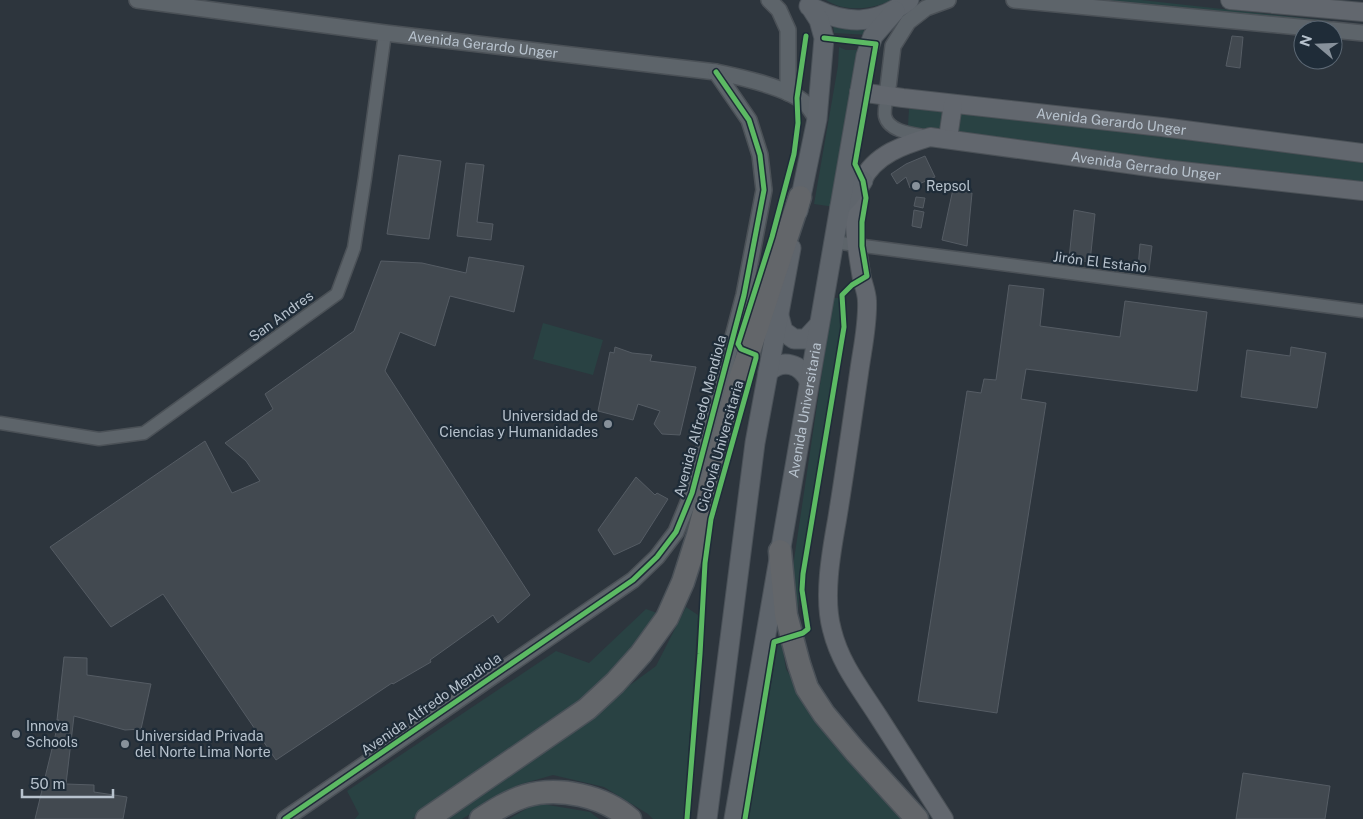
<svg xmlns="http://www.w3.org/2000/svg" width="1363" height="819" font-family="'Public Sans',sans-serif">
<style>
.green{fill:#294243}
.building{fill:#424950;stroke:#555c64}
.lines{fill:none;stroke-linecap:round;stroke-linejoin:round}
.minor-casing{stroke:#4b5157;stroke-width:15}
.tertiary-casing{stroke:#4b5157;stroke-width:18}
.secondary-casing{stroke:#4b5157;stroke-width:20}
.primary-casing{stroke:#4b5259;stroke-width:21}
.motorway-casing{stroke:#4a5158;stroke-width:25}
.minor{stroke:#5d646a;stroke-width:12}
.tertiary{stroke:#5d646a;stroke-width:15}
.secondary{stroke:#62676e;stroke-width:18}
.primary{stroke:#5f656c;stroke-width:19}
.motorway{stroke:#63666a;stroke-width:22}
.cycleway-casing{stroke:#1f2c38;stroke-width:8}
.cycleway{stroke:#5cba63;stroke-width:5}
.poi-dot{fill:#87919b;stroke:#1f2c38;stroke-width:2}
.labels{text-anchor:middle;stroke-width:4.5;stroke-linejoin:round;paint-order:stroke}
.street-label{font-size:14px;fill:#b7c2cd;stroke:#1f2c38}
.poi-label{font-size:14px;fill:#b7c2cd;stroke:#1f2c38;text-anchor:start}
</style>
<rect width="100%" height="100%" fill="#2d353d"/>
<g class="green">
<path d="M826,0H893C872,9 846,13 826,0Z"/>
<path d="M1086,0H1141L1332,21L1334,27Z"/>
<path d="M833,25H870L869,35L834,33Z"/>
<path d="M839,47L846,50H859L835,207L814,204L838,66Z"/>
<path d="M915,103L1363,159V186L919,133L908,125L909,109Z"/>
<path d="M833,298H841L844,318L800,578L798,613L806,637H799L792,573Z"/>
<path d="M543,323L603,340L593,375L533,359Z"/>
<path d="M686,607L698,615L684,819H653L648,814L604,787L553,775L518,785L462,819H447L656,666Z"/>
<path d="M646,609L657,613L647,634L589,695L412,819H355L359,814L347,791L556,651L589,663Z"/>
<path d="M780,633L786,669L833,744L902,819H747Z"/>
<path d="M536,803L590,812L599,819H509Z"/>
</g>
<g class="building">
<path d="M1232,36L1243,37L1240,68L1226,66Z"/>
<path d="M399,155L441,161L429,239L387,234Z"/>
<path d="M925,156L935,177L910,188L906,177L897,184L891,174L906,164Z"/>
<path d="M466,163L484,165L477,222L493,224L491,240L457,236Z"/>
<path d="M953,189L972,193L967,246L942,240Z"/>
<path d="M916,197L925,198L923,208L914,206Z"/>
<path d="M914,210L924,212L921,228L912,226Z"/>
<path d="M1074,210L1095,214L1090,262L1069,259Z"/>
<path d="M1140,244L1152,246L1149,270L1138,268Z"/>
<path d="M469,257L524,266L514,312L450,296L435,346L400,332L385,371L530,595L498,623L493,615L430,660L431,662L393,684L392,683L276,760L163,594L111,627L50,547L205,441L232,493L260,481L246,461L225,443L273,409L265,394L354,331L381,261L422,263L466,273Z"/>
<path d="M1009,285L1044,289L1040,326L1120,337L1125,301L1207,312L1197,391L1026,369L1021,399L1046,403L997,713L918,701L967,391L981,393L984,379L996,380Z"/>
<path d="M615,347L632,353L652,355L650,361L696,367L680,435L662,434L654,424L660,411L638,404L633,420L598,411L610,352L614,353Z"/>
<path d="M1291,347L1326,353L1317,408L1241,397L1247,350L1290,356Z"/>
<path d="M636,477L655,495L657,493L668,499L640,543L614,555L598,530Z"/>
<path d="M64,657L87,658V675L151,684L141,729L125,730L74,716L66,784L94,785V792L127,797L123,819H35L59,720H57Z"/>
<path d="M1243,773L1330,786L1325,819H1236Z"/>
</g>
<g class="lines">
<defs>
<g id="minor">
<path d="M887,96C886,102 884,110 885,116C889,133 916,134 930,137"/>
<path d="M833,242L1363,311"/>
<path d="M0,423L99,439L144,433L337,294L354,248L365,178L385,33"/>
</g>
<g id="tertiary">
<path id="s1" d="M137,0L385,33L716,72C740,77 787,87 805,103C810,108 813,114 817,119"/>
<path d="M769,0L779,10L788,30V93"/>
<path d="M1014,0L1331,30"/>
<path d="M1333,30L1363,33"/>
<path d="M887,96L893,46L908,22L926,8L948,0"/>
<path d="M285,819L633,580L657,557L676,532L692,493L744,295L764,190L760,155L749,120L716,72"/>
</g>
<g id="secondary">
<path d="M1230,0L1363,12"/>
<path id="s2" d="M859,92L903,98L1162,127L1363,153"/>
<path d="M948,138L953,104"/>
<path id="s3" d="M944,819C922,785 900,750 878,716C860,688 840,663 832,630C823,598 831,553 837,520C845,471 852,422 859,373C862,350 868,325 867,301C867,294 864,286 862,279C857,248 849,211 862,181C875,154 904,145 930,137L1164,169L1363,191"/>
</g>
<g id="primary">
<path d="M809,6C845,25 876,26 909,0"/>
<path d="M840,207L863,181"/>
<path d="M798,211L817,119L824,38L819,20L810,6"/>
<path d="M779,316L783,331L794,339H806L818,326"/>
<path d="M768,372C783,358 801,364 809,381"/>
<path d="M707,819L755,443L791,248"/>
<path id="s4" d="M734,819L866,56L873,36L895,11"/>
</g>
<g id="motorway">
<path d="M780,551L786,615L799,664L807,688L824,714L855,751L917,819"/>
<path d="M427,819L587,709L615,683L641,654L667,618L683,582L698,535L736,391L800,197"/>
<path d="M481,819C495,810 509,801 525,796C559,786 604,796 630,819"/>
</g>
</defs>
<use href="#minor" class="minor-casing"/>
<use href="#tertiary" class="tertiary-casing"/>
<use href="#secondary" class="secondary-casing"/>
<use href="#primary" class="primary-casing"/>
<use href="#motorway" class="motorway-casing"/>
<use href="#minor" class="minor"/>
<use href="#tertiary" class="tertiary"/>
<use href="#secondary" class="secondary"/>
<use href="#primary" class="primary"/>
<use href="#motorway" class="motorway"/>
<defs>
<g id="cycleway">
<path d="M285,819L633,580L657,557L676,532L692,493L744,295L764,190L760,155L749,120L716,72"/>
<path d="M687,819L700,654L705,563L711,519L756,358V355L741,349L738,344L772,237L794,154L798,123L797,98L806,36"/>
<path d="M745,819L774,642L803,633L808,629L802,590L803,574L844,327L842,295L852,285L867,276L862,246V222L866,198L863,181L855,164L876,44L824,38"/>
</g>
</defs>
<use href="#cycleway" class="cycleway-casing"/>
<use href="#cycleway" class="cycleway"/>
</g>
<g class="poi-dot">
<circle cx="916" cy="186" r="5"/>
<circle cx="608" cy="424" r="5"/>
<circle cx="16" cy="734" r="5"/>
<circle cx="125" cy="744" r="5"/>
</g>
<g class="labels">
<g class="street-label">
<text dy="5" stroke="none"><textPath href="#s1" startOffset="349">Avenida Gerardo Unger</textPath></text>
<text dy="5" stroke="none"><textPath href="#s2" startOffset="254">Avenida Gerardo Unger</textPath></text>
<text dy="5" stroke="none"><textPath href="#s3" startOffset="976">Avenida Gerrado Unger</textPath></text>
<text transform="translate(1100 262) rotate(7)" y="5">Jirón El Estaño</text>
<text transform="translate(281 316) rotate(-36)" y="5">San Andres</text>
<text dy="5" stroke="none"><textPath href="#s4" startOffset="415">Avenida Universitaria</textPath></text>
<text transform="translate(700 416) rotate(-75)" y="5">Avenida Alfredo Mendiola</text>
<text transform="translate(720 446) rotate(-74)" y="5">Ciclovía Universitaria</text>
<text transform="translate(431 704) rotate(-35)" y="5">Avenida Alfredo Mendiola</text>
</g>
<g class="poi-label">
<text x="926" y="191">Repsol</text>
<text x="598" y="421" text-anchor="end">Universidad de<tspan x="598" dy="16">Ciencias y Humanidades</tspan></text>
<text x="26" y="731">Innova<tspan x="26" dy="16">Schools</tspan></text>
<text x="135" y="741">Universidad Privada<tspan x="135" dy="16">del Norte Lima Norte</tspan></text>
</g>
</g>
<g transform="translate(1318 45) rotate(289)"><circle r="24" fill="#1f2c38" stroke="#5c6874"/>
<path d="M0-4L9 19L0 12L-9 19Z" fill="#87919b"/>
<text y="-8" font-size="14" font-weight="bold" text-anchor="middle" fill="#b7c2cd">N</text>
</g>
<path d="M22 789v8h91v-8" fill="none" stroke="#b7c2cd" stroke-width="2.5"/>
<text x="30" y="789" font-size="15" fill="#b7c2cd" stroke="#1f2c38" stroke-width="4" paint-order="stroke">50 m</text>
</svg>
